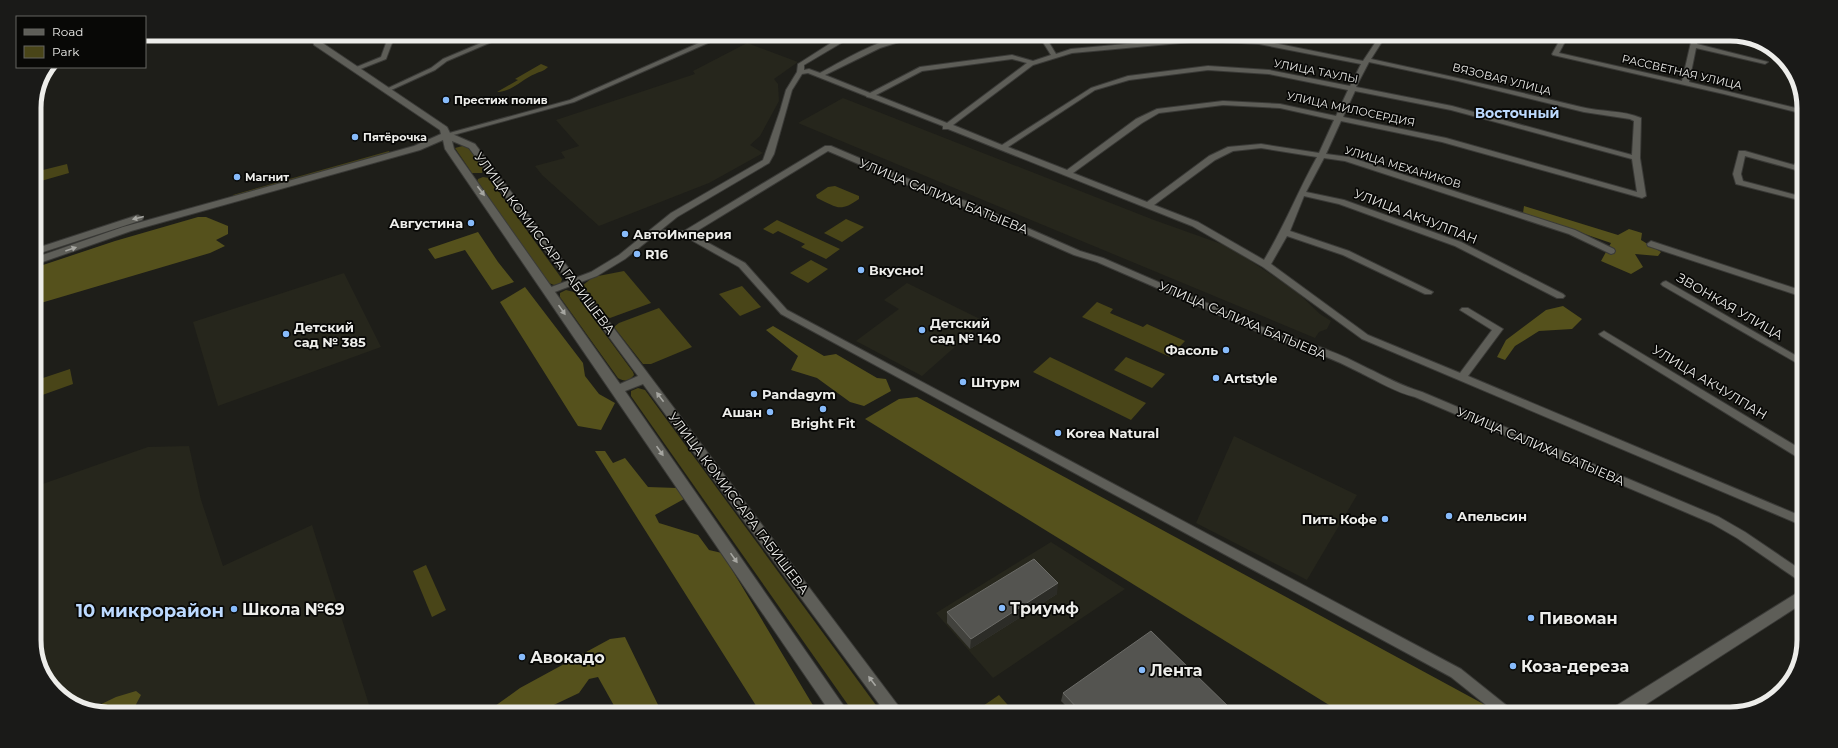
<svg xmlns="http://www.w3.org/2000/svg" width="1838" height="748" font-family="Montserrat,sans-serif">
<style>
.built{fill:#26261c}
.green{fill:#494518}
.forest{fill:#55511c}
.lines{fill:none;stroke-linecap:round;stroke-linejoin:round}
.minor-casing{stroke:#3a3a37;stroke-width:2}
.tertiary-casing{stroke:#3a3a37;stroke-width:2}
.minor{fill:#5e5e58;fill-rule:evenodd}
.tertiary{fill:#5e5e58;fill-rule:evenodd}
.wall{fill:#42423d}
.shaded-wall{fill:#2c2c27}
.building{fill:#545450;stroke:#6c6c68}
.oneway{fill:#a6a6a1}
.poi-dot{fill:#87bbfb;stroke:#080806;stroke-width:1.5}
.labels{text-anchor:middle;stroke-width:3.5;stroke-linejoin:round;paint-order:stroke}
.far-street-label{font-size:11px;fill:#ededea;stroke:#080806}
.far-poi-label{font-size:11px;font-weight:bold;fill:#ededea;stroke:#080806;text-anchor:start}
.street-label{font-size:13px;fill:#ededea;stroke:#080806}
.poi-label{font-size:13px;font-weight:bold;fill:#ededea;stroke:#080806;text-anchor:start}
.far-district-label{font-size:14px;font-weight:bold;fill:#bddaff;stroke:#080806}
.near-poi-label{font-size:16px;font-weight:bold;fill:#ededea;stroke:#080806;text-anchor:start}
.near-quarter-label{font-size:18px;font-weight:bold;fill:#bddaff;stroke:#080806}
.rim{fill:none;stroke:#ededea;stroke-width:5}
</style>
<rect width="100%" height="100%" fill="#1e1e19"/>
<g class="built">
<path d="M229,34H288L266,43Z"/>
<path d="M747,43L798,62L774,79L778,84L779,101L760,136L750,145L763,153L709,183L599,226L542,175L535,166L565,158L561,152L579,146L556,120L695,74L693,71Z"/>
<path d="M843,98L1154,220L1230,247L1297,292L1320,314L1331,321L1327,329L1319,332L1315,338L798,123Z"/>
<path d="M344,273L381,347L218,406L193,322Z"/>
<path d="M907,283L984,321L922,376L856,341L899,309L884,300Z"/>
<path d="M1234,436L1357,495L1307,580L1196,523Z"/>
<path d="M189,446L201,500L223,566L312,525L371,711L84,710L49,685L34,645V487L148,447Z"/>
<path d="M1051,542L1125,589L993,678L936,613Z"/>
</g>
<g class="green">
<path d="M541,64L548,67C543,72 541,71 535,74C522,79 512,92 497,92L518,80L515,79Z"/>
<path d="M466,145L484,169L482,173H472L455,148Z"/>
<path d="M389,151L390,154L235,198L233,195Z"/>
<path d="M67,164L69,173L41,181L39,171Z"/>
<path d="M483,177L489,178L562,279L561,283L554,285L549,283L477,182L478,179Z"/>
<path d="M835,186L859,196V199C839,213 837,207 817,198L816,195L828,187Z"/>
<path d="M846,219L864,227L842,242L824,233Z"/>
<path d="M777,220L840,249L826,259L801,247L805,244L778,231L773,234L763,229Z"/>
<path d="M811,260L828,269L808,283L790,273Z"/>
<path d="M624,271L651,303L610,318L605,316L582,286L593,277Z"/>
<path d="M742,286L761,307L740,316L719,294Z"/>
<path d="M566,290L574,292L633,372L634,375C630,381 624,382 618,378L560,297V293Z"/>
<path d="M1097,302L1113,309L1110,313L1143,327L1147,324L1185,341L1170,357L1082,317Z"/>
<path d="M659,308L692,347L651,364H643L614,327L619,323Z"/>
<path d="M1050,357L1146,403L1131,420L1033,372Z"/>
<path d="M1126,357L1165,374L1152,388L1114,370Z"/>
<path d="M70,369L73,384L34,398V381Z"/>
<path d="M638,388L645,390L881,712H853L631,396V391Z"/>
<path d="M426,565L446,610L432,617L413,571Z"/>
<path d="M999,695L1014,712H974Z"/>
</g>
<g class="forest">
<path d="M1524,206L1618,235L1629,229L1642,233L1641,240L1661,252L1658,256L1635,254L1643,267L1631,274L1601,261L1611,243L1523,213Z"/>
<path d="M198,217H206L228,226V234L216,240L225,246L210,253L34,305V268L115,241Z"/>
<path d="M478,232L498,262L514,282L492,290L465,250L435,259L428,249Z"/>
<path d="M525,287L583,363L585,376L599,394L615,403L601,430L578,426L500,302Z"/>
<path d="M1563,306L1582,319L1572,329L1539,331L1515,346L1505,360L1497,357L1506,340L1546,310Z"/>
<path d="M773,326L824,356L836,354L877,378L886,379L891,391L864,406L850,402L817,378L791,370L798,356L766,330Z"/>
<path d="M917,397L1500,713H1342L865,419L899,399Z"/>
<path d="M595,451H605L613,463L625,458L648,487L677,488L684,499L655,515L659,523L698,535L709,550L722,553L817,712H760Z"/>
<path d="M625,637L661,711H617L598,677L589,679L579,693L541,711H488L520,688L610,639Z"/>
<path d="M136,691L141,695L133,710H89L116,697Z"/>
</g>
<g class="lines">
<defs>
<g id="minor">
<path d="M389,35H395L386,59L358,70H354V68L381,57Z"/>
<path d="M500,35H508L447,61L435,70L389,91L384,90L431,68L443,59Z"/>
<path d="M717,35H726L574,102L446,137L442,135L570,100Z"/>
<path d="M845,36H853L804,65V70L809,69L820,73C850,57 883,35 918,36L880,48L825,75L870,93L920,67L1012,55L1033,61L1051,55L1039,36H1045L1056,54L1071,49L1202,37L1259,40L1363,61L1379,37H1385L1371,59C1441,74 1511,90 1581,107C1600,112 1623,110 1641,118L1640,158L1646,196L1642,198L1442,142L1341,121L1326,154L1349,157L1575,230L1614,249L1615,251L1614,253L1611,254L1569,234L1345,161L1324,158L1306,192L1344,200L1461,242L1563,294L1565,296L1563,298H1557L1455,246L1339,204L1304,196L1290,231L1349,251L1433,292L1431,294H1425L1343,255L1287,236L1271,264L1368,335L1460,373L1492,330L1460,310L1462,308H1468L1503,329L1468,376L1801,516V525L1362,339L1263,267L1192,226L948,129H943V126L871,98L867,97L866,96L808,73L802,74L792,90L774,154L769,163L677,217L661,230L684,231L825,146H831L949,196L966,201L1080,251L1103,258L1283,336C1312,343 1341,354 1367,368C1386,377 1402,386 1422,392L1719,517L1745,532L1801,570V582L1737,538L1711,523L1415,397C1395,392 1379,382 1361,373C1334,359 1306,348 1277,340L1097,262L1074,255L960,205L943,200L828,151L692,234L745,263L787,310L1461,669L1511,709L1513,713H1496L1451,677L781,314L739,267L684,236L655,235L625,259L597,276L552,293H546L544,291L546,289L591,272L619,255L671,213L763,160L780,111L786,90L797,72L798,64L834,41ZM1202,41L1259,44L1361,64L1350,86L1269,70L1208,66L1128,76L1091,88L1002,145L953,125L1033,65L1072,53ZM1012,59L1027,63L947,123L876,95L922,71ZM1369,62L1458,81L1584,112L1630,119L1634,121L1632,155L1452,106L1356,87ZM1208,70L1269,74L1348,90L1336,116L1280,104L1223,101L1157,109L1136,119L1067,170L1008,147L1095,90L1129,80ZM1355,91L1451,110L1632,159L1637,192L1446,138L1343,117ZM1223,105L1280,108L1334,120L1319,153L1261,144L1228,147L1209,156L1147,202L1073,173L1142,123L1159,113ZM1261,148L1317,157C1298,191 1284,227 1264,260L1198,222L1154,205L1215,160L1233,151Z"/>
<path d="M1561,38H1567L1559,53L1682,81L1692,38H1698L1697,44L1768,62L1765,64L1696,48L1689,82L1804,110V114L1724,94L1553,55L1552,54Z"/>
<path d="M1739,151H1745L1794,165L1798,161H1803V165L1796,170L1745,156L1741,174L1743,181L1803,197V201L1736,184L1733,174Z"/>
<path d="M1651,241L1803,291V297L1648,246L1647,244Z"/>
<path d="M1666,281L1802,359V366L1663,286L1661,284L1663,282Z"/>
<path d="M1604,331L1801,449V458L1797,457L1601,336L1599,334Z"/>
</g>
<g id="tertiary">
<path d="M312,35H319L321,42L447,127L450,133L475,144L903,712H885L643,384L625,391L848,712H830L445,149L443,140L420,150L131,231L34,265V258L123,227L414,146L441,134L440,130L314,45ZM452,141L469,148L638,376L620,384L454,149Z"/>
<path d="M138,215L143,218L142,220L34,255V249Z"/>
<path d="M1800,591V605L1631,714H1609L1611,709Z"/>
</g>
</defs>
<use href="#minor" class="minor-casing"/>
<use href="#tertiary" class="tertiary-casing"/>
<use href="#minor" class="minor"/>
<use href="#tertiary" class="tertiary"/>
</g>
<g class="wall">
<path d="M1057,594L970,649L947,623V612Z"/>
<path d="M1063,693L1235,713L1072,712L1061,701Z"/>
</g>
<path class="shaded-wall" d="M1058,583L1057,594L970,649L971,639Z"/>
<g class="building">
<path d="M1034,559L1058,583L971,639L947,612Z"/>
<path d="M1151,631L1235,713L1081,712L1063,693Z"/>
</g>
<defs><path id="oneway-solid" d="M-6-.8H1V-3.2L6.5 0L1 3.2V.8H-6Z"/></defs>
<g class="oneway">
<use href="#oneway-solid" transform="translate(481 191) rotate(53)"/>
<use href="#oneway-solid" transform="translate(138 218) rotate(166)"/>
<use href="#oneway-solid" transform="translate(71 249) rotate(-19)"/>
<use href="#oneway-solid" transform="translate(562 310) rotate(55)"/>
<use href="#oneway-solid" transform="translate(660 397) rotate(-127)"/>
<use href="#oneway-solid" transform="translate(660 451) rotate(55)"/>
<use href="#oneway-solid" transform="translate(734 558) rotate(55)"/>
<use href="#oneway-solid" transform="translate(872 681) rotate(-127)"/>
</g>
<g class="poi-dot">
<circle cx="446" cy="100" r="4"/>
<circle cx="355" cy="137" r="4"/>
<circle cx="237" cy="177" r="4"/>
<circle cx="471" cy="223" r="4"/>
<circle cx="625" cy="234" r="4"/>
<circle cx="637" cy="254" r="4"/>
<circle cx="861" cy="270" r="4"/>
<circle cx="922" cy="330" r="4"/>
<circle cx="286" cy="334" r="4"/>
<circle cx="1226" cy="350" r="4"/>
<circle cx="1216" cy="378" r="4"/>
<circle cx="963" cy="382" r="4"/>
<circle cx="754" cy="394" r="4"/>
<circle cx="823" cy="409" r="4"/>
<circle cx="770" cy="412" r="4"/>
<circle cx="1058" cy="433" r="4"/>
<circle cx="1449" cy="516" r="4"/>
<circle cx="1385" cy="519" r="4"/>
<circle cx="1002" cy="608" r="4"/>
<circle cx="234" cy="609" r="4"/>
<circle cx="1531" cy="618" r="4"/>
<circle cx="522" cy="657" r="4"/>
<circle cx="1513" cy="666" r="4"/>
<circle cx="1142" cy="670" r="4"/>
</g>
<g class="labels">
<g class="far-street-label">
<text transform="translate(1316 71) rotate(11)" y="4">УЛИЦА ТАУЛЫ</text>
<text transform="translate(1682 72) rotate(13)" y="4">РАССВЕТНАЯ УЛИЦА</text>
<text transform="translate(1502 79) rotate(14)" y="4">ВЯЗОВАЯ УЛИЦА</text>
<text transform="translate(1351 109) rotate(12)" y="4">УЛИЦА МИЛОСЕРДИЯ</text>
<text transform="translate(1403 167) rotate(17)" y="4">УЛИЦА МЕХАНИКОВ</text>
</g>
<g class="far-poi-label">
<text x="454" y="104">Престиж полив</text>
<text x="363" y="141">Пятёрочка</text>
<text x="245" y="181">Магнит</text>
</g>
<g class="street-label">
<text transform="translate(944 196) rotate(22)" y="5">УЛИЦА САЛИХА БАТЫЕВА</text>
<text transform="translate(1416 216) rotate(21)" y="5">УЛИЦА АКЧУЛПАН</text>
<text transform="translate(545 243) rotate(53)" y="5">УЛИЦА КОМИССАРА ГАБИШЕВА</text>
<text transform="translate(1730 306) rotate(30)" y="5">ЗВОНКАЯ УЛИЦА</text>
<text transform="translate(1243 320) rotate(23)" y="5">УЛИЦА САЛИХА БАТЫЕВА</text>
<text transform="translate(1710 382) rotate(31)" y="5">УЛИЦА АКЧУЛПАН</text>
<text transform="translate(1541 446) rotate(23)" y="5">УЛИЦА САЛИХА БАТЫЕВА</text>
<text transform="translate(739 503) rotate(53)" y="5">УЛИЦА КОМИССАРА ГАБИШЕВА</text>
</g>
<g class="poi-label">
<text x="463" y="228" text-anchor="end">Августина</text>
<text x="633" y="239">АвтоИмперия</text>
<text x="645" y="259">R16</text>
<text x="869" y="275">Вкусно!</text>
<text x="930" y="328">Детский<tspan x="930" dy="15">сад № 140</tspan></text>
<text x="294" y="332">Детский<tspan x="294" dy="15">сад № 385</tspan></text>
<text x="1218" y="355" text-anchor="end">Фасоль</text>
<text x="1224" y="383">Artstyle</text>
<text x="971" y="387">Штурм</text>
<text x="762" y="399">Pandagym</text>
<text x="762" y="417" text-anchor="end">Ашан</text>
<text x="823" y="428" text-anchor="middle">Bright Fit</text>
<text x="1066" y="438">Korea Natural</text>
<text x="1457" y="521">Апельсин</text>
<text x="1377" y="524" text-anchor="end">Пить Кофе</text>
</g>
<g class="far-district-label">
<text x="1517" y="118">Восточный</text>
</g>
<g class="near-poi-label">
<text x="1010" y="614">Триумф</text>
<text x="242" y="615">Школа №69</text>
<text x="1539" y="624">Пивоман</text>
<text x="530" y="663">Авокадо</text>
<text x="1521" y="672">Коза-дереза</text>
<text x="1150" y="676">Лента</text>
</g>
<g class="near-quarter-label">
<text x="150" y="617">10 микрорайон</text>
</g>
</g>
<path d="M0 0H1838V748H0ZM108 41H1730A67 67 0 0 1 1797 108V640A67 67 0 0 1 1730 707H108A67 67 0 0 1 41 640V108A67 67 0 0 1 108 41Z" fill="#1a1a18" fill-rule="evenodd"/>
<path class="rim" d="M108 41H1730A67 67 0 0 1 1797 108V640A67 67 0 0 1 1730 707H108A67 67 0 0 1 41 640V108A67 67 0 0 1 108 41Z"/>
<rect x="16" y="16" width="130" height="52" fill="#080806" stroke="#646461"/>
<rect x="24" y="29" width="20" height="6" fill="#5e5e58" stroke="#646461"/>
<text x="52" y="36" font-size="12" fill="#ededea">Road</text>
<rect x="24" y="46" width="20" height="12" fill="#494518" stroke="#646461"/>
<text x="52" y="56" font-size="12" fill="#ededea">Park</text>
</svg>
